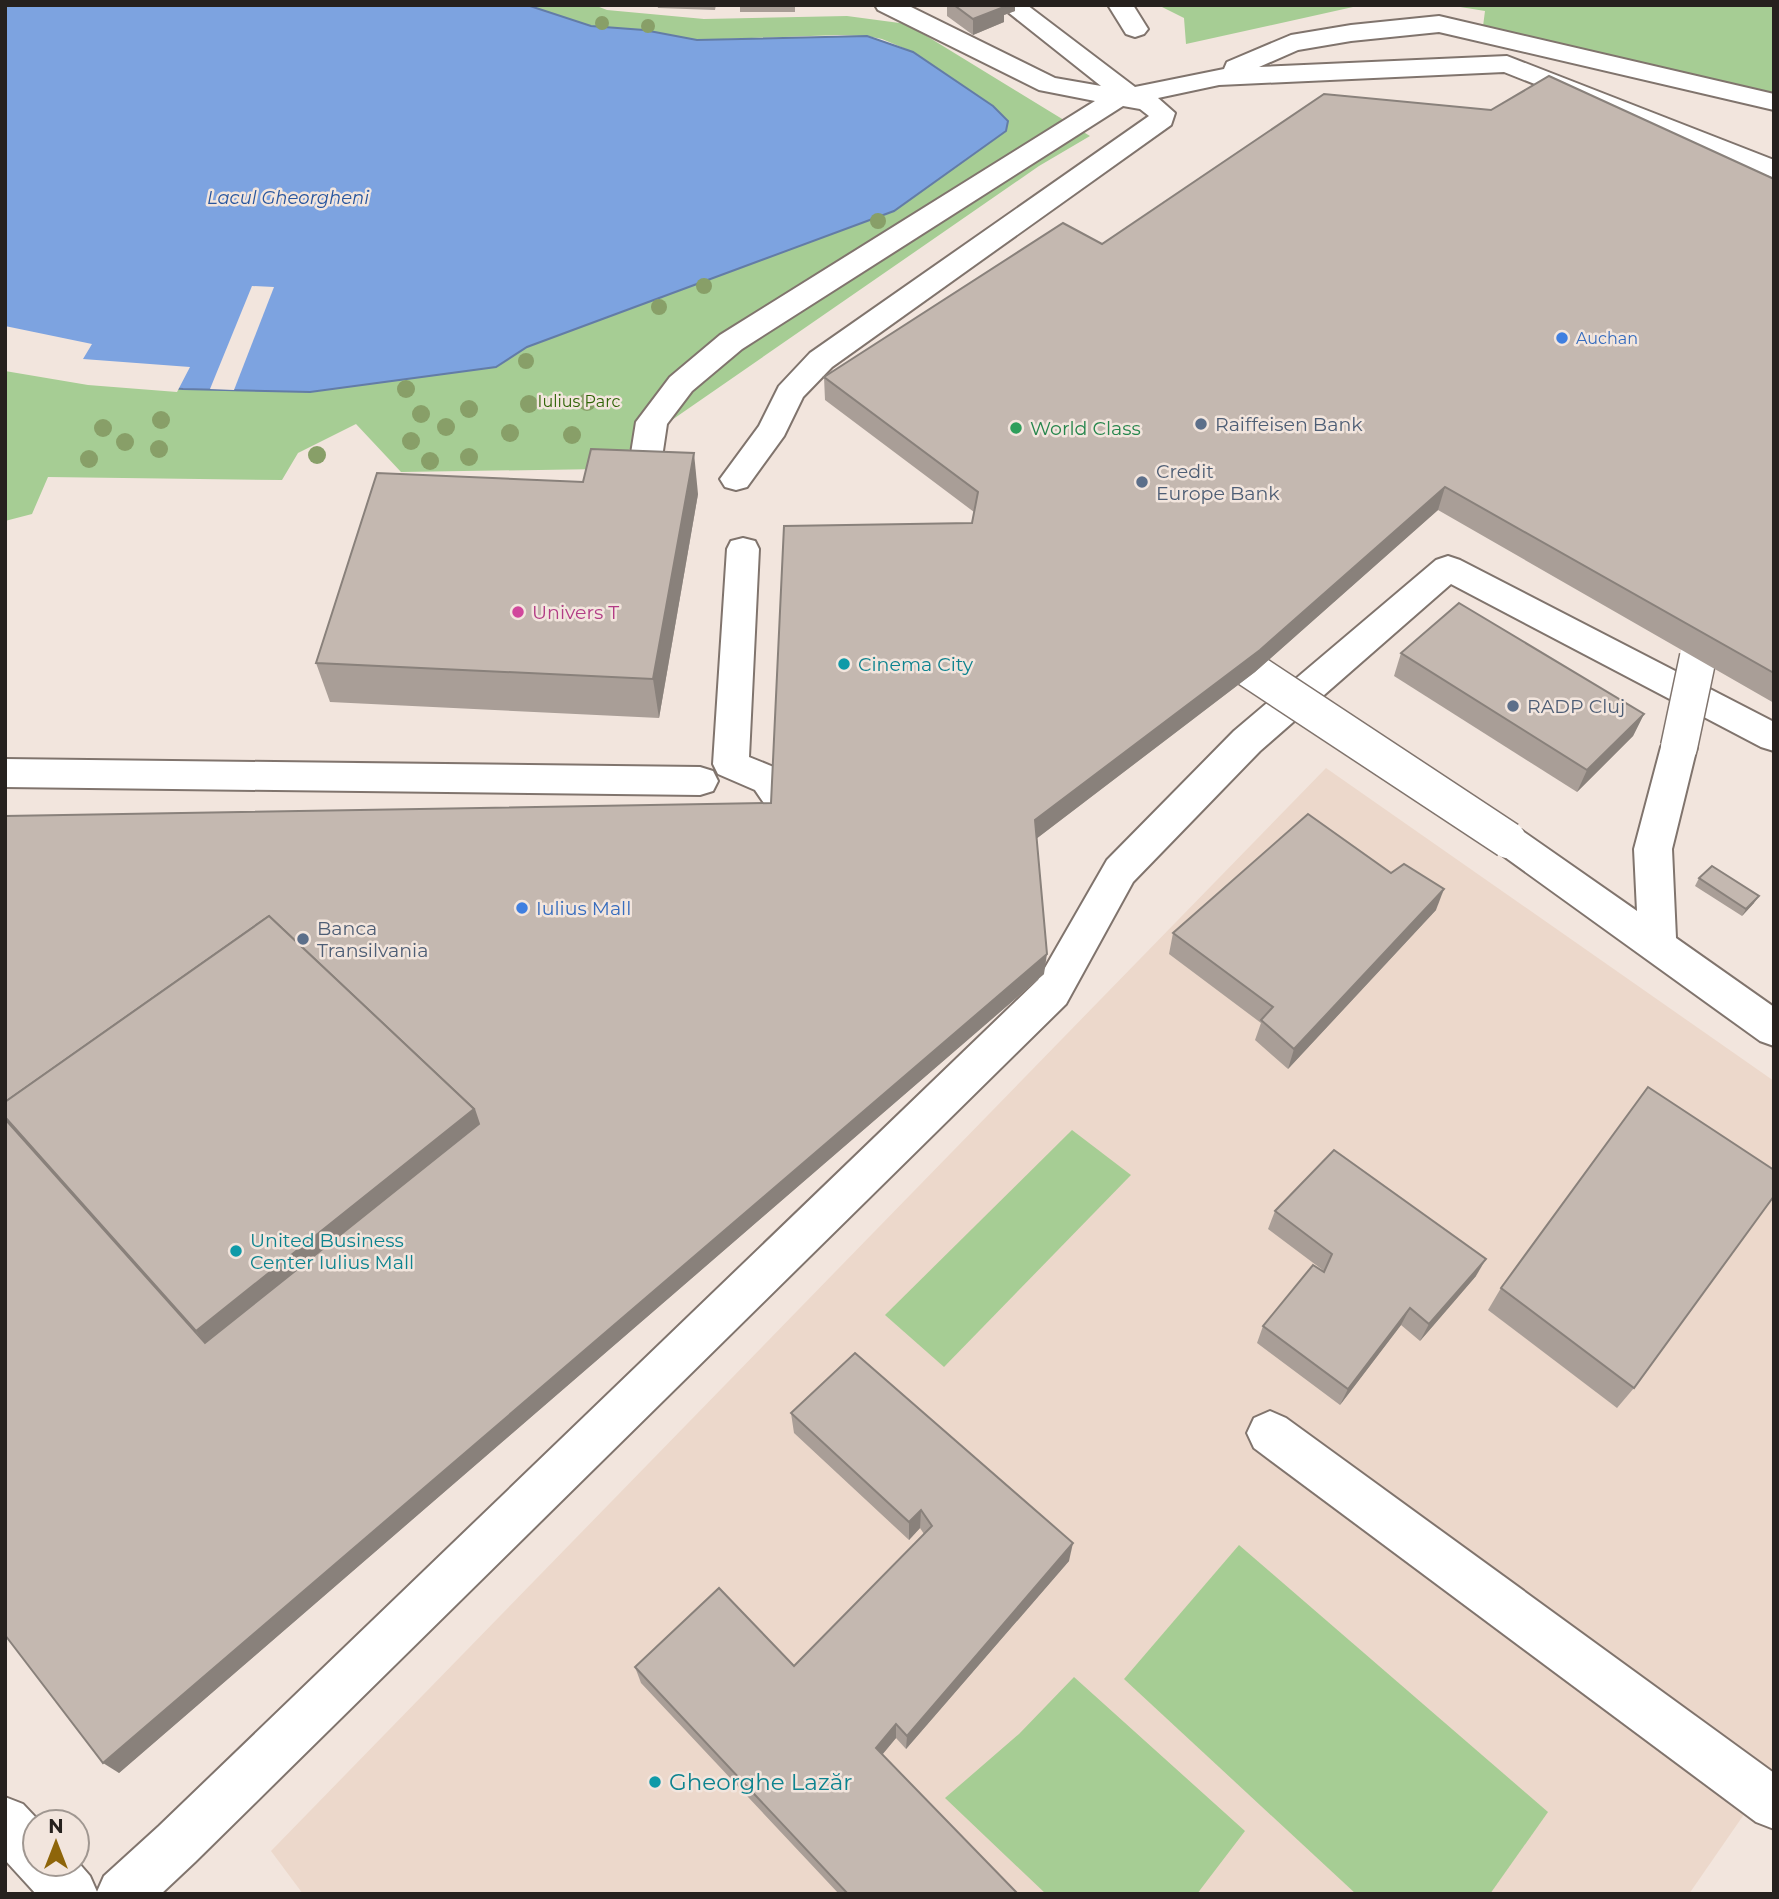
<svg xmlns="http://www.w3.org/2000/svg" width="1779" height="1899" font-family="Montserrat,sans-serif">
<style>
.built{fill:#ecd8cb}
.green{fill:#a6cd94}
.water{fill:#7da3e0;stroke:#637ca6;stroke-width:2}
.pier{fill:#f2e5dd}
.lines{fill:none;stroke-linecap:round;stroke-linejoin:round}
.minor-casing{stroke:#80746d;stroke-width:4}
.major-casing{stroke:#80746d;stroke-width:4}
.minor{fill:#fff;fill-rule:evenodd}
.major{fill:#fff;fill-rule:evenodd}
.minor-bridge-casing{stroke:#80746d;stroke-width:39;stroke-linecap:butt}
.minor-bridge{stroke:#fff;stroke-width:36}
.tree{fill:#889f68}
.wall{fill:#a99e97}
.shaded-wall{fill:#89817b}
.building{fill:#c4b8b0;stroke:#89817b;stroke-width:2}
.shop-dot{fill:#3f7fe0;stroke:#f2e5dd;stroke-width:2.5}
.service-dot{fill:#5c6f8a;stroke:#f2e5dd;stroke-width:2.5}
.leisure-dot{fill:#2e9e5b;stroke:#f2e5dd;stroke-width:2.5}
.hotel-dot{fill:#d1479c;stroke:#f2e5dd;stroke-width:2.5}
.culture-dot{fill:#0f9aa8;stroke:#f2e5dd;stroke-width:2.5}
.labels{text-anchor:middle;stroke-width:5;stroke-linejoin:round;paint-order:stroke}
.far-shop-label{font-size:16px;fill:#366cbe;stroke:#f2e5dd;text-anchor:start}
.far-park-label{font-size:16px;fill:#316508;stroke:#f2e5dd}
.far-water-label{font-size:18px;font-style:italic;fill:#27559e;stroke:#f2e5dd}
.service-label{font-size:19px;fill:#4e5e75;stroke:#f2e5dd;text-anchor:start}
.leisure-label{font-size:19px;fill:#27864d;stroke:#f2e5dd;text-anchor:start}
.hotel-label{font-size:19px;fill:#b23c85;stroke:#f2e5dd;text-anchor:start}
.culture-label{font-size:19px;fill:#0d838f;stroke:#f2e5dd;text-anchor:start}
.shop-label{font-size:19px;fill:#366cbe;stroke:#f2e5dd;text-anchor:start}
.near-culture-label{font-size:23px;fill:#0d838f;stroke:#f2e5dd;text-anchor:start}
</style>
<rect width="100%" height="100%" fill="#f2e5dd"/>
<path class="built" d="M1326,768L1774,1081V1771L1689,1894H303L271,1851Z"/>
<g class="green">
<path d="M527,5H594L607,10L704,19L847,16L907,24L1090,136L1039,166L601,469L401,472L356,424L298,453L282,480L48,477L32,514L5,521V367L89,382L183,389L310,392L496,367L527,347L894,211L1006,131L913,52L882,39L867,36L838,35L697,40L591,26Z"/>
<path d="M1158,5H1362L1186,44L1184,18Z"/>
<path d="M1448,5H1774V102L1482,34L1485,11Z"/>
<path d="M1072,1130L1131,1175L944,1367L885,1315Z"/>
<path d="M1239,1545L1548,1812L1490,1894H1356L1124,1679Z"/>
<path d="M1074,1677L1245,1831L1197,1894H1046L945,1798L1019,1734Z"/>
</g>
<path class="water" d="M5,5H527L591,26L644,30L697,40L867,36L913,52L993,106L1008,121L1006,131L894,211L527,347L496,367L310,392L183,389L88,382L5,367Z"/>
<g class="pier">
<path d="M252,286L274,287L234,390L210,389Z"/>
<path d="M5,326L92,344L83,359L190,367L177,392L88,385L5,371Z"/>
</g>
<g class="lines">
<defs>
<g id="minor">
<path d="M875,5H907L1055,78L1101,86L999,5H1027L1135,87L1224,69L1227,62L1291,35L1351,25L1439,16L1774,94V110L1439,32L1351,41L1298,50L1259,67L1507,56L1774,160V178L1504,72L1219,85L1158,98L1175,113L1171,125L832,367L803,397L784,436L747,487L736,490L725,487L720,479L759,426L779,386L810,353L1149,116L1140,109L1123,106L742,349L692,391L667,424L657,491L652,499L641,502L630,499L625,491L636,422L670,377L720,335L1095,101L1039,90L878,10Z"/>
<path d="M1108,5H1133L1148,29L1144,34L1135,37L1126,34Z"/>
<path d="M743,538L755,541L759,549L749,757L781,770L818,827L813,837L800,841L787,837L755,790L718,774L713,764L727,549L731,541Z"/>
<path d="M1448,556L1460,560L1774,722V751L1761,747L1451,584L1260,751L1133,882L1066,1004L195,1862L161,1894H96L104,1876L159,1826L1038,980L1107,860L1234,731L1436,560Z"/>
<path d="M1679,733L1692,737L1697,747L1672,849L1676,938L1774,1007V1046L1760,1041L1495,850L1490,840L1495,830L1508,825L1521,830L1637,911L1634,849L1661,747L1666,737Z"/>
<path d="M5,759L700,767L713,771L718,781L713,791L700,795L5,787Z"/>
<path d="M1270,1411L1286,1418L1774,1773V1829L1756,1822L1254,1448L1247,1433L1254,1418Z"/>
</g>
<path id="major" d="M5,1797L23,1804L40,1822H35V1864H77V1861L90,1876L98,1894H36C25,1882 16,1872 5,1860Z"/>
</defs>
<use href="#minor" class="minor-casing"/>
<use href="#major" class="major-casing"/>
<use href="#minor" class="minor"/>
<use href="#major" class="major"/>
<defs>
<g id="minor-bridge">
<path d="M1240,663L1508,840"/>
<path d="M1679,747L1698,657"/>
</g>
</defs>
<use href="#minor-bridge" class="minor-bridge-casing"/>
<use href="#minor-bridge" class="minor-bridge"/>
</g>
<g class="tree">
<circle cx="602" cy="23" r="7"/>
<circle cx="648" cy="26" r="7"/>
<circle cx="878" cy="221" r="8"/>
<circle cx="704" cy="286" r="8"/>
<circle cx="659" cy="307" r="8"/>
<circle cx="526" cy="361" r="8"/>
<circle cx="406" cy="389" r="9"/>
<circle cx="587" cy="402" r="9"/>
<circle cx="529" cy="404" r="9"/>
<circle cx="469" cy="409" r="9"/>
<circle cx="421" cy="414" r="9"/>
<circle cx="161" cy="420" r="9"/>
<circle cx="446" cy="427" r="9"/>
<circle cx="103" cy="428" r="9"/>
<circle cx="510" cy="433" r="9"/>
<circle cx="572" cy="435" r="9"/>
<circle cx="411" cy="441" r="9"/>
<circle cx="125" cy="442" r="9"/>
<circle cx="159" cy="449" r="9"/>
<circle cx="317" cy="455" r="9"/>
<circle cx="469" cy="457" r="9"/>
<circle cx="89" cy="459" r="9"/>
<circle cx="430" cy="461" r="9"/>
</g>
<g class="wall">
<path d="M657,5H716L715,10L658,8Z"/>
<rect x="740" y="5" width="55" height="7"/>
<path d="M947,5H1015V11L1004,15V22L973,35L947,16Z"/>
<path d="M1774,179V703L1438,510L1255,672L1036,839L1044,974L119,1773L5,1635V816L771,803L972,523L974,512L825,400L824,377L1102,244Z"/>
<path d="M698,494L659,718L330,702L316,663Z"/>
<path d="M1401,653L1644,714L1633,736L1577,792L1394,676Z"/>
<path d="M1699,878L1754,903L1742,916L1695,886Z"/>
<path d="M1436,910L1288,1069L1255,1040L1261,1023L1169,954L1173,933Z"/>
<path d="M1275,1211L1476,1276L1420,1341L1401,1325L1340,1405L1257,1343L1263,1326L1324,1271L1268,1229Z"/>
<path d="M1501,1288L1634,1388L1617,1408L1488,1310Z"/>
<path d="M791,1413L1069,1561L906,1749L896,1738L882,1755L1018,1894H839L641,1683L635,1667L794,1666L924,1534L920,1528L909,1540L794,1433Z"/>
</g>
<g class="shaded-wall">
<path d="M998,5H1015V11L1004,15V22L973,35V19Z"/>
<path d="M694,453L698,494L659,718L653,679Z"/>
<path d="M1445,487L1438,510L1255,672L1032,842L1035,820Z"/>
<path d="M1644,714L1633,736L1577,792L1587,770Z"/>
<path d="M1444,889L1436,910L1288,1069L1294,1049Z"/>
<path d="M1759,896L1754,903L1742,916L1746,909Z"/>
<path d="M1047,954L1044,974L119,1773L103,1763Z"/>
<path d="M474,1109L485,1143L217,1360L196,1331Z"/>
<path d="M1486,1259L1476,1276L1420,1341L1429,1324Z"/>
<path d="M1410,1308L1401,1325L1340,1405L1348,1389Z"/>
<path d="M921,1510L920,1528L909,1540V1522Z"/>
<path d="M1073,1543L1069,1561L906,1749L907,1736Z"/>
<path d="M896,1724V1738L876,1762V1748Z"/>
</g>
<g class="building">
<path d="M954,5H1003L1004,7L973,19Z"/>
<path d="M1549,76L1774,179V673L1445,487L1260,650L1035,820L1047,954L103,1763L5,1635V1119L205,1343L479,1124L474,1109L269,916L5,1102V816L771,803L784,526L972,523L978,492L824,377L1063,223L1102,244L1324,94L1491,110Z"/>
<path d="M591,449L694,453L653,679L316,663L377,473L583,482Z"/>
<path d="M1459,603L1644,714L1587,770L1401,653Z"/>
<path d="M1308,814L1391,873L1404,864L1444,889L1294,1049L1261,1020L1273,1007L1173,933Z"/>
<path d="M1712,866L1759,896L1746,909L1699,878Z"/>
<path d="M269,916L474,1109L196,1331L5,1117V1102Z"/>
<path d="M1648,1087L1774,1170V1196L1634,1388L1501,1288Z"/>
<path d="M1334,1150L1486,1259L1429,1324L1410,1308L1348,1389L1263,1326L1313,1265L1324,1272L1332,1254L1275,1211Z"/>
<path d="M855,1353L1073,1543L907,1736L896,1724L876,1748L1018,1894H848L635,1667L719,1588L794,1666L932,1526L921,1510L909,1522L791,1413Z"/>
</g>
<g class="shop-dot">
<circle cx="1562" cy="338" r="7"/>
<circle cx="522" cy="908" r="7"/>
</g>
<g class="service-dot">
<circle cx="1201" cy="424" r="7"/>
<circle cx="1142" cy="482" r="7"/>
<circle cx="1513" cy="706" r="7"/>
<circle cx="303" cy="939" r="7"/>
</g>
<circle class="leisure-dot" cx="1016" cy="428" r="7"/>
<circle class="hotel-dot" cx="518" cy="612" r="7"/>
<g class="culture-dot">
<circle cx="844" cy="664" r="7"/>
<circle cx="236" cy="1251" r="7"/>
<circle cx="655" cy="1782" r="7"/>
</g>
<g class="labels">
<g class="far-shop-label">
<text x="1576" y="344">Auchan</text>
</g>
<g class="far-park-label">
<text x="579" y="407">Iulius Parc</text>
</g>
<g class="far-water-label">
<text x="288" y="204">Lacul Gheorgheni</text>
</g>
<g class="service-label">
<text x="1215" y="431">Raiffeisen Bank</text>
<text x="1156" y="478">Credit<tspan x="1156" dy="22">Europe Bank</tspan></text>
<text x="1527" y="713">RADP Cluj</text>
<text x="317" y="935">Banca<tspan x="317" dy="22">Transilvania</tspan></text>
</g>
<g class="leisure-label">
<text x="1030" y="435">World Class</text>
</g>
<g class="hotel-label">
<text x="532" y="619">Univers T</text>
</g>
<g class="culture-label">
<text x="858" y="671">Cinema City</text>
<text x="250" y="1247">United Business<tspan x="250" dy="22">Center Iulius Mall</tspan></text>
</g>
<g class="shop-label">
<text x="536" y="915">Iulius Mall</text>
</g>
<g class="near-culture-label">
<text x="669" y="1790">Gheorghe Lazăr</text>
</g>
</g>
<rect width="1779" height="1899" fill="none" stroke="#26211e" stroke-width="14"/>
<g transform="translate(56 1843)"><circle r="33" fill="#f2e5dd" stroke="#a09791" stroke-width="2"/>
<path d="M0-5L12 26L0 18L-12 26Z" fill="#8e650a"/>
<text y="-10" font-size="19" font-weight="bold" text-anchor="middle" fill="#26211e">N</text>
</g>
</svg>
